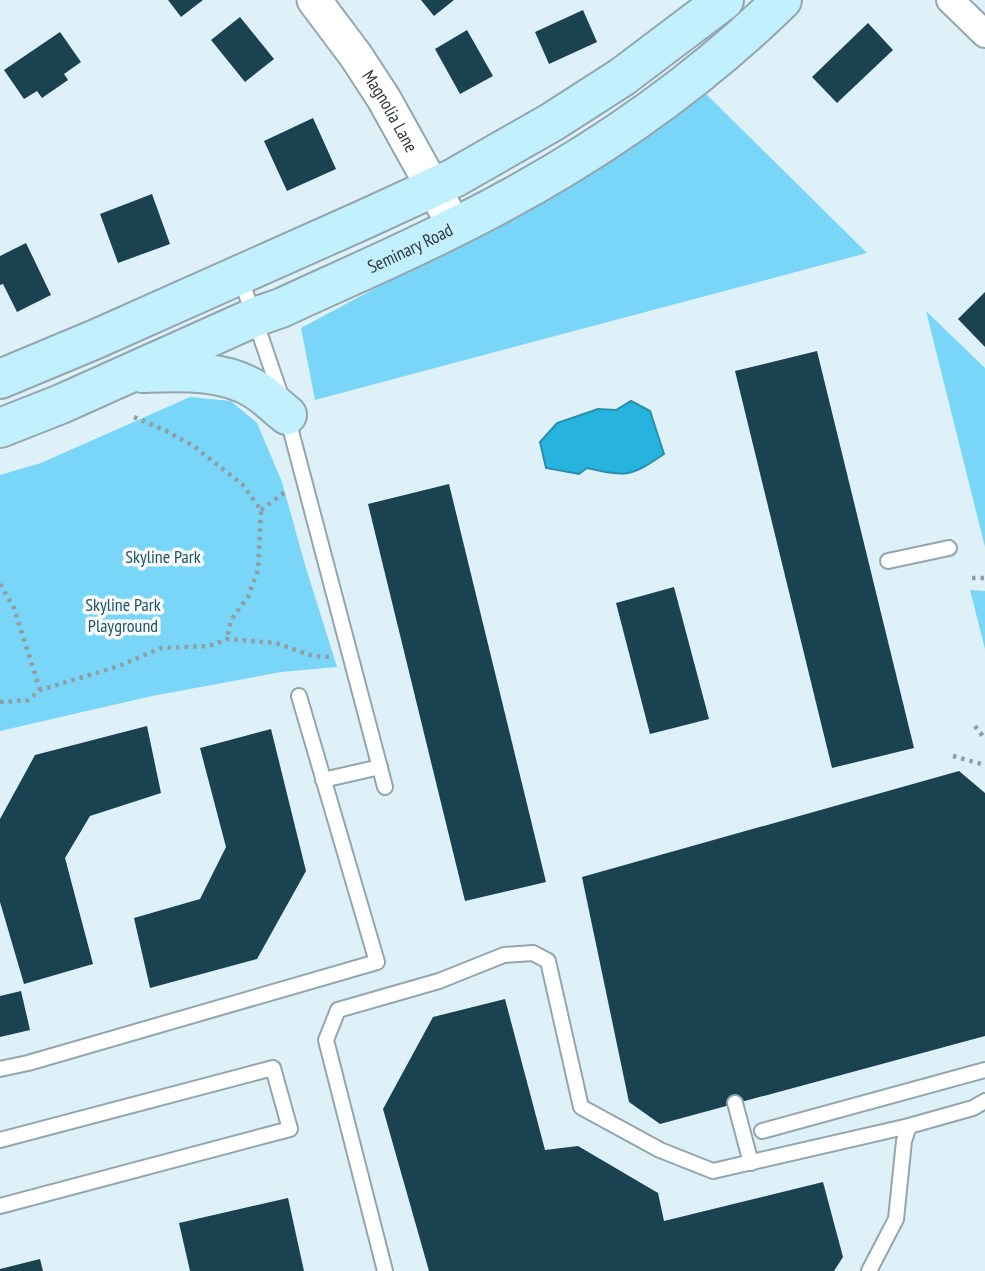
<svg xmlns="http://www.w3.org/2000/svg" width="985" height="1271" font-family="'PT Sans Narrow',sans-serif">
<style>
.green{fill:#7ad6f9}
.water{fill:#26b3de;stroke:#2a8ead;stroke-width:2}
.building{fill:#1a4250}
.lines{fill:none;stroke-linecap:round;stroke-linejoin:round}
.service-casing{stroke:#94a6ad;stroke-width:18}
.minor-casing{stroke:#94a6ad;stroke-width:30}
.tertiary-casing{stroke:#94a6ad;stroke-width:37}
.secondary-casing{stroke:#94a6ad;stroke-width:42}
.path{stroke:#909ea3;stroke-width:4.5;stroke-dasharray:3.5 5;stroke-linecap:butt}
.service{stroke:#fff;stroke-width:14}
.minor{stroke:#fff;stroke-width:26}
.tertiary{stroke:#fff;stroke-width:33}
.secondary{stroke:#c3f0fe;stroke-width:38}
.labels{text-anchor:middle;stroke-width:7;stroke-linejoin:round;paint-order:stroke}
.street-label{font-size:18px;fill:#32393c;stroke:#f8fbfd}
.park-label{font-size:18px;fill:#1e5265;stroke:#f8fbfd}
</style>
<rect width="100%" height="100%" fill="#def1f9"/>
<g class="green">
<path d="M705,93L867,253L315,400L301,328L572,183Z"/>
<path d="M926,311L985,368V547Z"/>
<path d="M190,397L231,401L257,423L282,482L305,565L337,667L281,672L152,696L0,731V475L41,463Z"/>
<path d="M970,590L985,591V649Z"/>
</g>
<path class="water" d="M631,401L650,411L664,454C630,477 628,477 587,468L579,474L546,468L540,442L557,423L598,409L616,410Z"/>
<g class="building">
<path d="M168,0H203L181,17Z"/>
<path d="M421,0H454L434,16Z"/>
<path d="M583,10L597,42L549,64L535,32Z"/>
<path d="M240,17L274,59L245,82L211,40Z"/>
<path d="M868,23L893,50L837,103L812,77Z"/>
<path d="M467,30L493,76L460,94L435,49Z"/>
<path d="M60,32L81,62L64,74L68,80L42,98L37,91L24,99L4,70Z"/>
<path d="M313,118L336,169L287,191L264,141Z"/>
<path d="M152,194L170,244L118,263L100,214Z"/>
<path d="M26,243L51,295L17,312L3,284L0,285V256Z"/>
<path d="M985,292V347L958,319Z"/>
<path d="M817,351L914,748L832,768L735,371Z"/>
<path d="M449,484L546,882L465,901L368,504Z"/>
<path d="M674,587L709,719L650,734L616,603Z"/>
<path d="M147,726L161,793L90,816L65,858L93,964L24,984L0,902V819L35,755Z"/>
<path d="M271,729L306,871L257,959L150,988L134,918L200,899L226,847L200,748Z"/>
<path d="M959,771L985,793V1036L660,1124L629,1102L582,877Z"/>
<path d="M21,991L30,1030L0,1037V996Z"/>
<path d="M505,999L545,1150L578,1146L658,1193L664,1221L823,1182L843,1257L834,1271H429L383,1109L433,1017Z"/>
<path d="M288,1198L304,1271H190L179,1223Z"/>
<path d="M40,1259L43,1271H0V1269Z"/>
</g>
<g class="lines">
<defs>
<g id="service">
<path d="M240,276L281,396"/>
<path d="M287,416L385,787"/>
<path d="M888,561L949,548"/>
<path d="M323,780L380,767"/>
<path d="M0,1069L28,1063L377,962L299,696"/>
<path d="M735,1103L751,1163"/>
<path d="M762,1131L985,1070"/>
<path d="M0,1140L273,1068L290,1129L0,1206"/>
<path d="M385,1271L326,1040L338,1010L439,981L504,955L533,953L548,961L581,1107L660,1150L713,1171L909,1126L973,1108L985,1101"/>
<path d="M869,1271L896,1219L904,1141L909,1126"/>
</g>
<path id="minor" d="M950,0L985,34"/>
<g id="tertiary">
<path id="s1" d="M314,0L356,56L384,99L455,227"/>
</g>
<g id="secondary">
<path d="M142,373C179,372 224,369 256,390C267,397 277,407 287,415"/>
<path d="M0,379L96,339L365,219L454,178L552,122L622,77L724,0"/>
<path id="s2" d="M0,428L61,404L255,317L281,308C339,281 398,256 455,227C574,168 687,93 782,0"/>
</g>
</defs>
<use href="#service" class="service-casing"/>
<use href="#minor" class="minor-casing"/>
<use href="#tertiary" class="tertiary-casing"/>
<use href="#secondary" class="secondary-casing"/>
<g class="path">
<path d="M134,417L166,431L192,445L242,484L261,510L258,570L248,597L231,620L227,639"/>
<path d="M261,510L285,492"/>
<path d="M972,578H985"/>
<path d="M0,584L14,608L40,690"/>
<path d="M0,702L28,700L40,690L119,666L161,648L209,646L227,639L276,643L313,656L332,657"/>
<path d="M975,726L985,739"/>
<path d="M953,756L985,765"/>
</g>
<use href="#service" class="service"/>
<use href="#minor" class="minor"/>
<use href="#tertiary" class="tertiary"/>
<use href="#secondary" class="secondary"/>
</g>
<g class="labels">
<g class="street-label">
<text dy="6" stroke="none"><textPath href="#s1" startOffset="135">Magnolia Lane</textPath></text>
<text dy="6" stroke="none"><textPath href="#s2" startOffset="448">Seminary Road</textPath></text>
</g>
<g class="park-label">
<text x="163" y="563">Skyline Park</text>
<text x="123" y="611">Skyline Park<tspan x="123" dy="21">Playground</tspan></text>
</g>
</g>
</svg>
